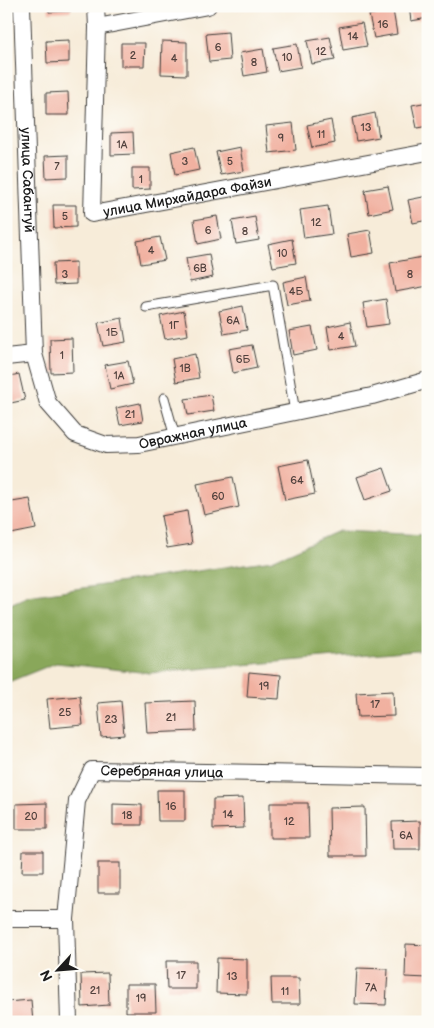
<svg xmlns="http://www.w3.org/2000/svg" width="434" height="1028" font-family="'Balsamiq Sans',sans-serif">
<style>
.forest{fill:#89a75a;stroke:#52623b}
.building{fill:#f1b1a0}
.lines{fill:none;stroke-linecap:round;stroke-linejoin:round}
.lane-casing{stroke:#3d3b38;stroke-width:11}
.street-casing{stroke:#3d3b38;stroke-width:18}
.lane{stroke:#fff;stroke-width:9}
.street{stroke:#fff;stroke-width:16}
.labels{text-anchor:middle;stroke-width:5;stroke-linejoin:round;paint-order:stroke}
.number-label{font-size:11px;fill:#51413d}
.street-label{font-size:14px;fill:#1c1c1c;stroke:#fdfcf7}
</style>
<rect width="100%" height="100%" fill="#fdfcf7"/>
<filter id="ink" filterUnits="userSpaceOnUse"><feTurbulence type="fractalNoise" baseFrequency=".02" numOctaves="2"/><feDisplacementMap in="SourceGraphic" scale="10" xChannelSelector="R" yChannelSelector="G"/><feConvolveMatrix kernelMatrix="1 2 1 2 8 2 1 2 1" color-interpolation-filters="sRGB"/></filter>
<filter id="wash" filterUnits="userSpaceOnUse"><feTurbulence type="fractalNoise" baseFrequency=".0096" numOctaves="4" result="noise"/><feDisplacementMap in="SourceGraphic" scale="20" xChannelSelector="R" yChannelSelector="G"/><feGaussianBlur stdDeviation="1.12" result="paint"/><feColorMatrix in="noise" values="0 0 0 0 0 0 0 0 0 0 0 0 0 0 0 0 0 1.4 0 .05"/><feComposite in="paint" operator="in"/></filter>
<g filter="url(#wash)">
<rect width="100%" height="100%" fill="#f7ecd9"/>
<path class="forest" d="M338,531L428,535V649L150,673L56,663L6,683V606L28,596L272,560Z"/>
<g id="blocks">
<g class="building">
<path d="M48,6H71V11L49,12Z"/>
<path d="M409,6H428V18L411,21Z"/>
<path d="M393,10L397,34L374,38L369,15Z"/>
<path d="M362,23L367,46L343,50L339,27Z"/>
<path d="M228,32L230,60L209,62L206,34Z"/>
<path d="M330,37L335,60L312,64L307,41Z"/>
<path d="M69,40V62L47,63L46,41Z"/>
<path d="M162,41L187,42V75L161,74Z"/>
<path d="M121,43H145L144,66H121Z"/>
<path d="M297,44L301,67L278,71L273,48Z"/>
<path d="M263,49L267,72L244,76L240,53Z"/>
<path d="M68,92L69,115H46V93Z"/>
<path d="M428,102V126L417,128L412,105Z"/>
<path d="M375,113L379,137L356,141L352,118Z"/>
<path d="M331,120L335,143L312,148L307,125Z"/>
<path d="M293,123L296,150L269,153L266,126Z"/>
<path d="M133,132L134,154L111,155V133Z"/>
<path d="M194,147L199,170L175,175L171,152Z"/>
<path d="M240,147L244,171L221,175L216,152Z"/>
<path d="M68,155V177L46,178L45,156Z"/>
<path d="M132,168H150V189L132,190Z"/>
<path d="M388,186L393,209L369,214L365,190Z"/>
<path d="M428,196V220L413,223L408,200Z"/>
<path d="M53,205H76V227L54,228Z"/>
<path d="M328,206L332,234L304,238L300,210Z"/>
<path d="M217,216L221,239L198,244L194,220Z"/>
<path d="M255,217L259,240L236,244L232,221Z"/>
<path d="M370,230L374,253L351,257L347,234Z"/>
<path d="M160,237L165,260L141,264L137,241Z"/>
<path d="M292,239L296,263L273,267L268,244Z"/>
<path d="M209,254L213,277L190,282L186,258Z"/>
<path d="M428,256V286L395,292L390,263Z"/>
<path d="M76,262V284L54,285L53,263Z"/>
<path d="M306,277L310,301L287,305L283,282Z"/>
<path d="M386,299L389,324L367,327L363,303Z"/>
<path d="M243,306L247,330L224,334L219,311Z"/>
<path d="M184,311L188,335L165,339L160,316Z"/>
<path d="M122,318L126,342L103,346L98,323Z"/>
<path d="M350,322L355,346L331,350L327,327Z"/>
<path d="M312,327L317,350L293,355L289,331Z"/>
<path d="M72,338L73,372L51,373L50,339Z"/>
<path d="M252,345L257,368L233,373L229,349Z"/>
<path d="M195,354L199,378L176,382L172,359Z"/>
<path d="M128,361L133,384L110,389L105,365Z"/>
<path d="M19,374L25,400L6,404V377Z"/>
<path d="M211,395L214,411L188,415L185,399Z"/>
<path d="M140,403L143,421L120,425L116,408Z"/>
<path d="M308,460L315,494L285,500L278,466Z"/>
<path d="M384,468L392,491L365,500L357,477Z"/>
<path d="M233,477L239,507L204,515L197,484Z"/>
<path d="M30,499L36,529L6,535V503Z"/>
<path d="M187,511L192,544L167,548L161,516Z"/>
<path d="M249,672L281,675L279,699L247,697Z"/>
<path d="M393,691L394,716L358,717L356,693Z"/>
<path d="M80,696L83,725L50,728L47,699Z"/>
<path d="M121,701L124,735L101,737L98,703Z"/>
<path d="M195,701L196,731L147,733L145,703Z"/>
<path d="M157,790H185V821H158Z"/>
<path d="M243,798L244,828L213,829V799Z"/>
<path d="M47,803V829H16V804Z"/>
<path d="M270,803H308L309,838H270Z"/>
<path d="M113,804L142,805V825H113Z"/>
<path d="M365,807L366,856H330L329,808Z"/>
<path d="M420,821V849H393L392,822Z"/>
<path d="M23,851H43V872H22Z"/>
<rect x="98" y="863" width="22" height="30"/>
<path d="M406,944L428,945V978L405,977Z"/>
<path d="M217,958L247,959V994L216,993Z"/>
<path d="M166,961H196V989H167Z"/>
<path d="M357,968L388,969L386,1005L355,1004Z"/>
<path d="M108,973L109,1005L82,1007L81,974Z"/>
<path d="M271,978H299L300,1004H272Z"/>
<path d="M126,984H155L156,1012H126Z"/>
<path d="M31,1000L33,1022H6V1002Z"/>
</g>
</g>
</g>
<g filter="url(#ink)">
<use href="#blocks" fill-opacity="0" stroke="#3d3b38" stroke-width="1"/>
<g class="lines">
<defs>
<g id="lane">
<path d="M146,307L273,285L295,412"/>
<path d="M164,398L175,437"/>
</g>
<g id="street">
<path id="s1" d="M22,6L34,354"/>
<path id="s2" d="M96,6L97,27L92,214L428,152"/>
<path d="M97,27L208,6"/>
<path id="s3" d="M6,357L34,354L48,403L75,434L106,445L139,444L372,396L428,380"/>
<path d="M6,919H66"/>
<path id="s4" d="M69,1022L66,919L77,801L92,770L428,776"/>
</g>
</defs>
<use href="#lane" class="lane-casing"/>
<use href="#street" class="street-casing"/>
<use href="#lane" class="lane"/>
<use href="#street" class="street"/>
</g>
</g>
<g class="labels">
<g class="number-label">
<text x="383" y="28">16</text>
<text x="353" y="40">14</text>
<text x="218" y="51">6</text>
<text x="321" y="55">12</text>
<text x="133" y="59">2</text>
<text x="287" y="61">10</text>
<text x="174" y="62">4</text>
<text x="254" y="66">8</text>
<text x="366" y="131">13</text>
<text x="321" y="138">11</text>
<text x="281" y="142">9</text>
<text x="122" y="148">1А</text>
<text x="185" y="165">3</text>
<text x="230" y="165">5</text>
<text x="57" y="170">7</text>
<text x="141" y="183">1</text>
<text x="65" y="220">5</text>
<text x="316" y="226">12</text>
<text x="208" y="234">6</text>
<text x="245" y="235">8</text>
<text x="151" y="254">4</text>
<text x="282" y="257">10</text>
<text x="200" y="272">6В</text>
<text x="65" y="278">3</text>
<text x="410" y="278">8</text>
<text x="296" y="295">4Б</text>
<text x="233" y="324">6А</text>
<text x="174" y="329">1Г</text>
<text x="112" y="336">1Б</text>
<text x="341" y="340">4</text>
<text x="62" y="359">1</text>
<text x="243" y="363">6Б</text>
<text x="185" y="372">1В</text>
<text x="119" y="379">1А</text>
<text x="130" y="418">21</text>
<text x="297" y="484">64</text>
<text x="218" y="500">60</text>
<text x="264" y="690">19</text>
<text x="375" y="708">17</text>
<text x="65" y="716">25</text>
<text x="171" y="721">21</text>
<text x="111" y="723">23</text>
<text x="171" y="810">16</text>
<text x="228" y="818">14</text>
<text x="127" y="819">18</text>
<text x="31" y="820">20</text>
<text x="289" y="825">12</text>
<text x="406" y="839">6А</text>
<text x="181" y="979">17</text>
<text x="232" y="980">13</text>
<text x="371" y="991">7А</text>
<text x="95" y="994">21</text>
<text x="285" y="995">11</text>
<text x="141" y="1002">19</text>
</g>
<g class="street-label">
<text dy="5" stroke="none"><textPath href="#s1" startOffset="174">улица Сабантуй</textPath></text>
<text dy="5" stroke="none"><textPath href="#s2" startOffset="305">улица Мирхайдара Файзи</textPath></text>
<text dy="5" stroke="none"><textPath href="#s3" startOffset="241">Овражная улица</textPath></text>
<text dy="5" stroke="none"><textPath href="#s4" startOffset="326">Серебряная улица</textPath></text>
</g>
</g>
<rect width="434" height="1028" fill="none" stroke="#fdfcf7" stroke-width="25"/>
<g transform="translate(58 970) rotate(244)" stroke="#fdfcf7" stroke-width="4" paint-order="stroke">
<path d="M0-4L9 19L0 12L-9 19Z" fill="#1c1c1c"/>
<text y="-8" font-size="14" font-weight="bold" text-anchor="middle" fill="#1c1c1c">N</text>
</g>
</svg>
